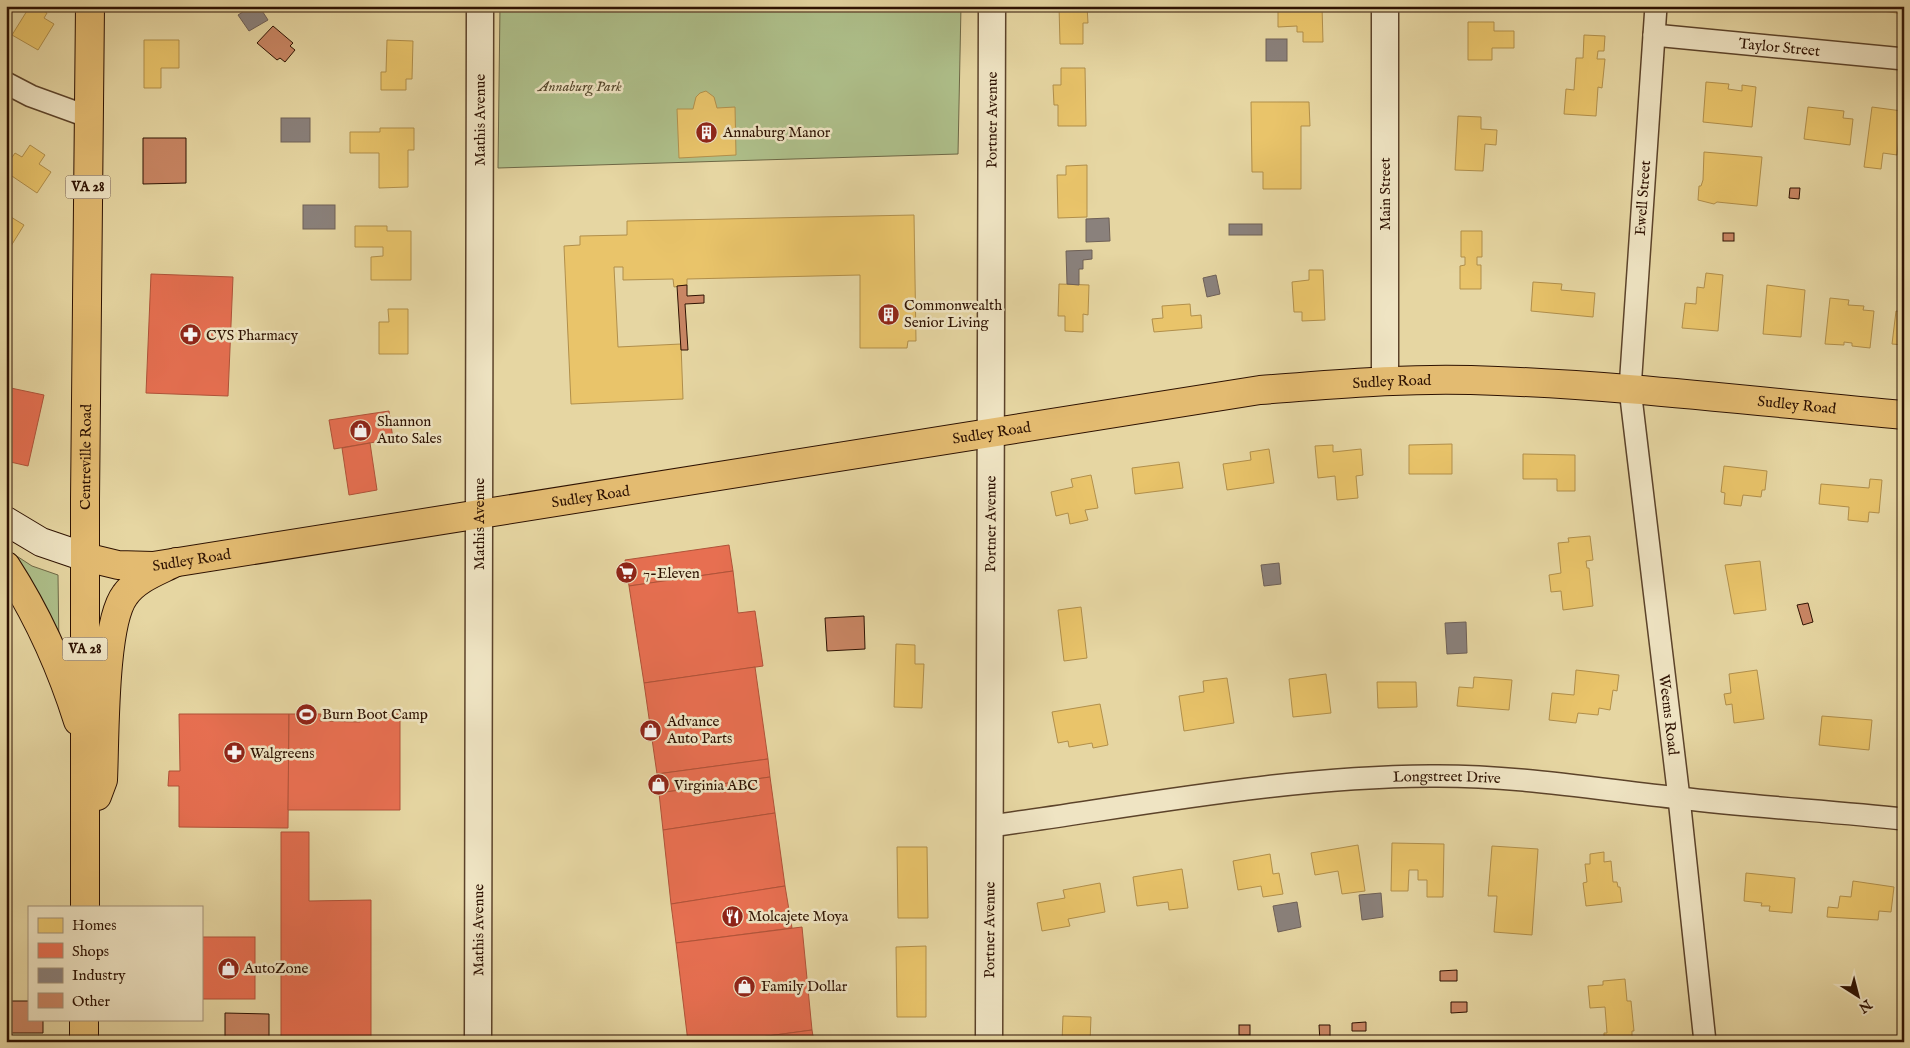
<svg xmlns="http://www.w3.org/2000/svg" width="1910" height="1048" viewBox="0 0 1910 1048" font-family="'IM FELL English',serif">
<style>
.green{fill:#aebf8a;stroke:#6e6846}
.homes{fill:#e9c46a;stroke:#b18f4b}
.shops{fill:#e76f51;stroke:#b05339}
.industry{fill:#8a817c;stroke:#6e6057}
.building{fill:#c98664;stroke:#2e1202}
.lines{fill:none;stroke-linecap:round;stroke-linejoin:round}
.minor-casing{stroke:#5c432a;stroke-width:24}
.tertiary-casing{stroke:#5c432a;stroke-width:29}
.secondary-casing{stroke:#2e1202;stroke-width:30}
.primary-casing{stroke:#2e1202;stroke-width:30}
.trunk-casing{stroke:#2e1202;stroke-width:30}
.minor{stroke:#efe4c3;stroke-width:21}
.tertiary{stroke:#efe4c3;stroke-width:26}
.secondary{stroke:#efe4c3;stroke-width:28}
.primary{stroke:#e3bb71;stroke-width:28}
.trunk{stroke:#e3bb71;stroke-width:28}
.labels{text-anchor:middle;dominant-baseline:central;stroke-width:5;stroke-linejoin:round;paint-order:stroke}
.shield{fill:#efe4c3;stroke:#68513c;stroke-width:1}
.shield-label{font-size:14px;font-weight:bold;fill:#2e1202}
.street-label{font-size:15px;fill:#2e1202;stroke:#efe4c3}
.park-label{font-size:15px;font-style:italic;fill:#54462b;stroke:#efe4c3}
.poi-label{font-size:15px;fill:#2e1202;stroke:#efe4c3;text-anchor:start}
</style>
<rect width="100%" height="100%" fill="#e6d6a2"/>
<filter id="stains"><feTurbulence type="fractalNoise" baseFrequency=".004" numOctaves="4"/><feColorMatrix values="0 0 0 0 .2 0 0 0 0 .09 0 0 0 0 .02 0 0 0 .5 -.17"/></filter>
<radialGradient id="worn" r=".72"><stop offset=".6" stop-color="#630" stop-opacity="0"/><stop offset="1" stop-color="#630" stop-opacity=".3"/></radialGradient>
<!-- green -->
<g class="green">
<polygon points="500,6 961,6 958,154 498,168"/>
<polygon points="12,553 32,566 58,575 59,650 10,559"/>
</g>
<!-- homes -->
<g class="homes">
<polygon points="6,6 12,6 6,16"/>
<polygon points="30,6 36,6 47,13 44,18 54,24 38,50 12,35"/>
<polygon points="1059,6 1087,6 1088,23 1083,23 1083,44 1060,44"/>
<polygon points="1297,6 1322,6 1323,42 1303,42 1303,32 1297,32 1297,26 1278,27 1278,7"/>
<polygon points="1831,6 1857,6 1857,9"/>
<polygon points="1876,6 1904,6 1904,14 1875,10"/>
<polygon points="1468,22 1494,22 1494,31 1514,31 1514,48 1492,48 1492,60 1468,60"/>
<polygon points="1584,35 1605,36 1604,51 1598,51 1597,59 1605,59 1602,88 1598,87 1596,116 1564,114 1566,89 1574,90 1576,58 1583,58"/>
<polygon points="144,40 179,40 179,68 161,68 161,88 144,88"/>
<polygon points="387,40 413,41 412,79 406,79 406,90 381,90 381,72 386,72"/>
<polygon points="1061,68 1085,68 1086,126 1058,126 1058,105 1054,105 1053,85 1061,85"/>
<polygon points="1706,82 1729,84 1728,89 1742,91 1742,85 1756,87 1752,127 1703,122"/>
<polygon points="706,91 714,97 717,108 735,107 736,155 679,158 677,109 693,109 696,97 700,93"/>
<polygon points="1251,102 1309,102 1310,126 1301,126 1301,189 1263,189 1263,172 1252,172"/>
<polygon points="1808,107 1844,111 1843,118 1853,119 1850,145 1804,139"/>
<polygon points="1872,107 1902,111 1897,155 1883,153 1881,169 1864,167"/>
<polygon points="1458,116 1481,117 1481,129 1497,130 1496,145 1485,144 1483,171 1455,170"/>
<polygon points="380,128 414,128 414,150 408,150 408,187 379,188 379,153 350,153 350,132 380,132"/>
<polygon points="30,145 45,155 39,164 51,172 37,193 6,172 6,166 15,153 22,157"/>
<polygon points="1704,152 1762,157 1757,206 1717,202 1714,204 1698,200 1699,186 1701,186 1703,180"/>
<polygon points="1087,165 1087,217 1058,218 1057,175 1066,175 1066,166"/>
<polygon points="6,214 24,225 6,254"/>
<polygon points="914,215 916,341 908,341 907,348 860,348 860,275 687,279 687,285 674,287 673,279 623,280 623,267 614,267 618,347 681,344 683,399 571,404 564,246 580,245 580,236 627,235 627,221"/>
<polygon points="355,226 387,226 387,231 411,231 411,280 371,280 371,257 383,256 383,247 355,247"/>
<polygon points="1461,231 1482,231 1482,257 1477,257 1477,265 1481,265 1481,289 1460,289 1460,266 1465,265 1465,257 1461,257"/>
<polygon points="1309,270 1323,270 1325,320 1302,321 1302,312 1294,312 1292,282 1309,280"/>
<polygon points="1706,273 1723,275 1718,331 1682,328 1685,303 1696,304 1697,287 1704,288"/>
<polygon points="1533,282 1562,284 1561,290 1595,293 1593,317 1531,311"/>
<polygon points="1059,284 1089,285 1088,315 1083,314 1083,332 1065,331 1065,316 1058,316"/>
<polygon points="1767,285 1805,290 1801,337 1763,334"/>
<polygon points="1830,298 1849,300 1848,305 1864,306 1863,310 1874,311 1870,348 1852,346 1852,343 1844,342 1844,345 1825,344"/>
<polygon points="1190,304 1191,316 1201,315 1202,328 1154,332 1152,319 1163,318 1162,306"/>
<polygon points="388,309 408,309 408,354 379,354 379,322 389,322"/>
<polygon points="1896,311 1904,312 1904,345 1892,344"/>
<polygon points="1452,444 1452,474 1409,474 1409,445"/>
<polygon points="1333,445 1333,452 1361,449 1363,475 1356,476 1358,498 1337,500 1335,476 1318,478 1315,446"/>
<polygon points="1269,449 1274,483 1227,490 1223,464 1251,460 1250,452"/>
<polygon points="1523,454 1575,455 1575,491 1557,491 1557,479 1523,479"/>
<polygon points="1179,462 1183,488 1135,494 1132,468"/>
<polygon points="1724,466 1767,471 1765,490 1762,490 1761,497 1743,495 1741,506 1724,504 1725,493 1721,492"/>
<polygon points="1091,475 1098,508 1085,510 1088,520 1070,524 1068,513 1056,516 1051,492 1073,487 1071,479"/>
<polygon points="1870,479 1882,480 1879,513 1869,512 1868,522 1848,520 1849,507 1819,504 1821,484 1869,488"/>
<polygon points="1590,536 1593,560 1586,561 1587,568 1589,568 1593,606 1563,610 1561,591 1551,592 1549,575 1561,573 1558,543 1569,542 1568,538"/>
<polygon points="1760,561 1766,610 1734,614 1725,565"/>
<polygon points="1081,607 1087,658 1064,661 1058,610"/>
<polygon points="896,644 915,645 915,664 924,664 922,708 894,707"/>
<polygon points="1576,670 1619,675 1617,691 1613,690 1610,710 1599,708 1598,715 1578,713 1576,723 1549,720 1552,693 1574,695"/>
<polygon points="1757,670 1764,719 1734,723 1732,704 1726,705 1724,694 1731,693 1729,674"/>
<polygon points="1326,674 1331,713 1293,717 1289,679"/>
<polygon points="1474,677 1512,680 1509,710 1457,706 1459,687 1473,688"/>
<polygon points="1227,678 1234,723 1184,731 1179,696 1204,692 1203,681"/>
<polygon points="1377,682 1416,682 1417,707 1378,708"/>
<polygon points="1100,704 1108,745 1093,748 1092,743 1069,747 1068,741 1058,743 1052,712"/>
<polygon points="1822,716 1872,720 1869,750 1819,745"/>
<polygon points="1392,843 1444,844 1443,897 1427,897 1427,880 1418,880 1418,870 1409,870 1408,891 1391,891"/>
<polygon points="1358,845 1365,891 1342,894 1338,871 1315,875 1311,853"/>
<polygon points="1492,846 1538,849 1532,935 1494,932 1497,896 1488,896"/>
<polygon points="897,847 927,847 928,918 898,918"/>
<polygon points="1604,852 1604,862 1611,861 1613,882 1617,882 1618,887 1620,887 1622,902 1586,906 1583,883 1587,882 1585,864 1590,864 1590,854"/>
<polygon points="1270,854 1273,874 1279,873 1283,894 1263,897 1261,886 1238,890 1233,861"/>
<polygon points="1182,869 1188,908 1169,910 1168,902 1137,906 1133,877"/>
<polygon points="1746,873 1795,878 1792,913 1769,911 1770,906 1761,906 1762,903 1744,901"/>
<polygon points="1853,881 1894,887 1891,912 1879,911 1878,920 1827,917 1828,907 1838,908 1840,896 1851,897"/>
<polygon points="1100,883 1105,912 1068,919 1070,926 1042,931 1037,903 1065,898 1063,890"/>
<polygon points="926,946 926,1017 897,1017 896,947"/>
<polygon points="1625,979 1627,1001 1631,1001 1634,1031 1632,1031 1632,1042 1604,1042 1604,1033 1607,1033 1605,1007 1590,1008 1588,986 1603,985 1603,981"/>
<polygon points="1063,1016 1091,1017 1090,1042 1062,1042"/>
</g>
<!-- shops -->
<g class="shops">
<polygon points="151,274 233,277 228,396 146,393"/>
<polygon points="6,387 44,395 28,466 6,461"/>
<polygon points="389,411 393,439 334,449 329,420"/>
<polygon points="370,443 377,490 349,495 342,448"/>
<polygon points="729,545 733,571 629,586 625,560"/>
<polygon points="733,571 738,613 755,611 763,666 644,683 629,586"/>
<polygon points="755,667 768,759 657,774 644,683"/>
<polygon points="179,714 289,714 288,828 179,827 179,786 168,786 169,771 180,771"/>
<polygon points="289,714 321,714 320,721 360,722 360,714 400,714 400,810 288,810"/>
<polygon points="768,759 770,777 659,793 657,774"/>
<polygon points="770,777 775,813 663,830 659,793"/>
<polygon points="775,813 785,886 671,904 663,830"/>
<polygon points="281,832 309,832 309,901 371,900 371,1042 281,1042"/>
<polygon points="785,886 792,928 676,943 671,904"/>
<polygon points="802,927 812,1030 723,1042 688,1042 676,943"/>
<rect x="201" y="937" width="54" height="62"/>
<polygon points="812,1030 814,1042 723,1042"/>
</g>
<!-- industry -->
<g class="industry">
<polygon points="252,6 259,6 268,20 249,31 238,15"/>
<rect x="1266" y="39" width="21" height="22"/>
<rect x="281" y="118" width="29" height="24"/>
<rect x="303" y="205" width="32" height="24"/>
<polygon points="1109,218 1110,241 1086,242 1086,219"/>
<rect x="1229" y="224" width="33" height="11"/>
<polygon points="1092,250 1092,259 1083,260 1083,269 1079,269 1079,285 1067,284 1066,251"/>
<polygon points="1216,275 1220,294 1207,297 1203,278"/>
<polygon points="1279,563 1281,584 1264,586 1261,565"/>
<polygon points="1466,622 1467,653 1447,654 1445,623"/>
<polygon points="1381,893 1383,917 1362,920 1359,895"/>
<polygon points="1297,902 1301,927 1278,932 1273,906"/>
</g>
<!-- building -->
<g class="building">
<polygon points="273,26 293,43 290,46 295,50 285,62 280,58 277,60 257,43"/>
<polygon points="143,138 186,138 186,183 143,184"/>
<polygon points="1790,188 1800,188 1799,199 1789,198"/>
<rect x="1723" y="233" width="11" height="8"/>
<polygon points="687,285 687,296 704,295 704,303 685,304 688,350 681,350 677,286"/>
<polygon points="1808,603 1813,622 1803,625 1797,605"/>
<polygon points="864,616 865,649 827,651 825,618"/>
<polygon points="1457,970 1457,981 1440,981 1440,971"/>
<polygon points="6,1001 29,1001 29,1019 43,1019 43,1033 6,1033"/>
<polygon points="1451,1002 1467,1002 1467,1012 1451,1013"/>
<polygon points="225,1013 269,1014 269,1042 225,1042"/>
<polygon points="1366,1022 1366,1031 1352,1031 1352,1023"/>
<rect x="1239" y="1025" width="11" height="10"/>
<polygon points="1319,1025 1330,1025 1330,1042 1320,1042"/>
</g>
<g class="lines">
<defs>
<g id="minor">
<path id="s1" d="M 1656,6 L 1630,389 L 1679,798 L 1705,1042"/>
<path id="s2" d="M 1654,35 L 1904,59"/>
<polyline points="6,83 31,96 89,117"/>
<path id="s3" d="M 991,826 C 1136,806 1283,777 1430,776 C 1514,775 1596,789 1679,798 C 1754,807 1829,811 1904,819"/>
</g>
<g id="tertiary">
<polyline points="1385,381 1385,6"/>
<path id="s4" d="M 478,1042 L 480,6"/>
<path id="s5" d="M 989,1042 L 992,6"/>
</g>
<polyline id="secondary" points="6,521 41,542 85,557"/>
<g id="primary">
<path id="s6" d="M 85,557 L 118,565 L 153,566 L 1260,390 C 1330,385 1400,378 1471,380 C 1616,384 1760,402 1904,415"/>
</g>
<g id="trunk">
<path d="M 6,566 C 37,614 61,667 78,721"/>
<path d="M 97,796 L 103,780 C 105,739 103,624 125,595 C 137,578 159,571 176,562"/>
<path id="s7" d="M 85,907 L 85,500 L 90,6"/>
<polyline points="84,1042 84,1019"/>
</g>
</defs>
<!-- minor casing -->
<use href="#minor" class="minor-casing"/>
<!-- tertiary casing -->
<use href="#tertiary" class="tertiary-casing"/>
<!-- secondary casing -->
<use href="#secondary" class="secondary-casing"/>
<!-- primary casing -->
<use href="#primary" class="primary-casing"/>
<!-- trunk casing -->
<use href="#trunk" class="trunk-casing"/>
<!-- minor -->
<use href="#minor" class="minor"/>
<!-- tertiary -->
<use href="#tertiary" class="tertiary"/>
<!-- secondary -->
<use href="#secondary" class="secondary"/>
<!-- primary -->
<use href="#primary" class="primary"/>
<!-- trunk -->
<use href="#trunk" class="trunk"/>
</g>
<!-- icons -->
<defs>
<symbol id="building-disc" viewBox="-11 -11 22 22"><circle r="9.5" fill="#8f2418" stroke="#efe4c3"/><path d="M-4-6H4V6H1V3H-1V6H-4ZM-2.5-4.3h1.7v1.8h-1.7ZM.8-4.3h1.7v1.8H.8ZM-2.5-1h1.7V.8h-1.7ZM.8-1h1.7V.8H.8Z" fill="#fff"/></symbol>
<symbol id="pharmacy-disc" viewBox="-11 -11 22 22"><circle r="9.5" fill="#8f2418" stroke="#efe4c3"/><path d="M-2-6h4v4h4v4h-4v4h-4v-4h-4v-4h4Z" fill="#fff"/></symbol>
<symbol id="shop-disc" viewBox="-11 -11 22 22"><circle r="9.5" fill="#8f2418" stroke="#efe4c3"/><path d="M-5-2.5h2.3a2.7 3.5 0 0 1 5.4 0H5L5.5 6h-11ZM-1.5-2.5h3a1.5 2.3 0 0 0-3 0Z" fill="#fff"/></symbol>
<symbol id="supermarket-disc" viewBox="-11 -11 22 22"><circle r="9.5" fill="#8f2418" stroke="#efe4c3"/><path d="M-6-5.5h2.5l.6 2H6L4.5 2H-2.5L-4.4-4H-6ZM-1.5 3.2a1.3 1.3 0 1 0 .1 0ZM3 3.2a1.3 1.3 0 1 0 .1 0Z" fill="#fff"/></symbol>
<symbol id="stadium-disc" viewBox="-11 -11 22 22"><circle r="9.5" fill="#8f2418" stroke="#efe4c3"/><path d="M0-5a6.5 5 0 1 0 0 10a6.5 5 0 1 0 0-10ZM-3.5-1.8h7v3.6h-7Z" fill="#fff"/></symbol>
<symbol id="restaurant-disc" viewBox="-11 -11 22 22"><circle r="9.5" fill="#8f2418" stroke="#efe4c3"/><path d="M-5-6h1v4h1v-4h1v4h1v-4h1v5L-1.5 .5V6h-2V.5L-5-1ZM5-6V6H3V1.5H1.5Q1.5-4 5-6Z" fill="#fff"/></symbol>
</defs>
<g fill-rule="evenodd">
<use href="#building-disc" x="694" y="120" width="25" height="25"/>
<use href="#building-disc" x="876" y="302" width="25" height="25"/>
<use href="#pharmacy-disc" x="178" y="322" width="25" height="25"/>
<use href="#shop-disc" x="348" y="418" width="25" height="25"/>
<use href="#supermarket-disc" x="614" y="560" width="25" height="25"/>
<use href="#stadium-disc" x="294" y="702" width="25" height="25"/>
<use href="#shop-disc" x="638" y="718" width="25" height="25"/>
<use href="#pharmacy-disc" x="222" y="740" width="25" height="25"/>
<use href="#shop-disc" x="646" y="772" width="25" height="25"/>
<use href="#restaurant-disc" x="720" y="904" width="25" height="25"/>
<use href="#shop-disc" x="216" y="956" width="25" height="25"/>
<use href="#shop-disc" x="732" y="974" width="25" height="25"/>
</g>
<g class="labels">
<!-- shield labels -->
<g class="shield">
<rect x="65.5" y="175.5" width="45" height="23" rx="4"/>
<rect x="62.5" y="637.5" width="45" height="23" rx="4"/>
</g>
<g class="shield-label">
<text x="88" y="187">VA 28</text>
<text x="85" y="649">VA 28</text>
</g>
<!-- street labels -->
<g class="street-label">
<text stroke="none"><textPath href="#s2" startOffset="126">Taylor Street</textPath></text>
<text stroke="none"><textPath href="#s4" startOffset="922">Mathis Avenue</textPath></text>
<text stroke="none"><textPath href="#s5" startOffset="922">Portner Avenue</textPath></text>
<text transform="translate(1385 194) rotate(-90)">Main Street</text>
<text transform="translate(1643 198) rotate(-86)">Ewell Street</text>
<text stroke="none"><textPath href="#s6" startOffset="1322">Sudley Road</textPath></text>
<text stroke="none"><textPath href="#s6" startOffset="1728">Sudley Road</textPath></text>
<text stroke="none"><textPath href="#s6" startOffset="918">Sudley Road</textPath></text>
<text stroke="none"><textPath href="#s7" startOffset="450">Centreville Road</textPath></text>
<text stroke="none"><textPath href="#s6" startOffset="512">Sudley Road</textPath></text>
<text stroke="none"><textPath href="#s4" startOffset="518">Mathis Avenue</textPath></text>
<text stroke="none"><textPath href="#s5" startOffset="518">Portner Avenue</textPath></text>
<text stroke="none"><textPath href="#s6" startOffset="108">Sudley Road</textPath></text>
<text stroke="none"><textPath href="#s1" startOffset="712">Weems Road</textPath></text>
<text stroke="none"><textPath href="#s3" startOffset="459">Longstreet Drive</textPath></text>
<text stroke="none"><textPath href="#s4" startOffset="112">Mathis Avenue</textPath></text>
<text stroke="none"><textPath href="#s5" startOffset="112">Portner Avenue</textPath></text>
</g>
<!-- park labels -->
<g class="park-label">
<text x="580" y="86">Annaburg Park</text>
</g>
<!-- poi labels -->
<g class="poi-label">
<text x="723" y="132">Annaburg Manor</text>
<text x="904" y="305">Commonwealth<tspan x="904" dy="17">Senior Living</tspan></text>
<text x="206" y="335">CVS Pharmacy</text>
<text x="377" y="421">Shannon<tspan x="377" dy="17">Auto Sales</tspan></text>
<text x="643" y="573">7-Eleven</text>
<text x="322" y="714">Burn Boot Camp</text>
<text x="667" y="721">Advance<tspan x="667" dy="17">Auto Parts</tspan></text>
<text x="250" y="753">Walgreens</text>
<text x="674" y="785">Virginia ABC</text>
<text x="748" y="916">Molcajete Moya</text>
<text x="244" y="968">AutoZone</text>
<text x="761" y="986">Family Dollar</text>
</g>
</g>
<!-- margin -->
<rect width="1910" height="1048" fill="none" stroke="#e6d6a2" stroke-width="25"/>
<rect x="8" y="8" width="1895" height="1033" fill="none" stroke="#2e1202" stroke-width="2.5"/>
<rect x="12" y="12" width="1885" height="1023" fill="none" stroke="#2e1202"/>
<!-- legend -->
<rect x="28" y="906" width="175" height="115" fill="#efe4c3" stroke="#a29076"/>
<rect x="38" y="918" width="25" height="15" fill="#e9c46a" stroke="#a29076"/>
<text x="72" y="930" font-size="15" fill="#2e1202">Homes</text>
<rect x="38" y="943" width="25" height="15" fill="#e76f51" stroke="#a29076"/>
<text x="72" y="956" font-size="15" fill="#2e1202">Shops</text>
<rect x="38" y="968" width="25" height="15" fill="#8a817c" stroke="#a29076"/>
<text x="72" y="980" font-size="15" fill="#2e1202">Industry</text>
<rect x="38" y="993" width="25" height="15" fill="#c98664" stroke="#a29076"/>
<text x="72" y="1006" font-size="15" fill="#2e1202">Other</text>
<!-- north arrow -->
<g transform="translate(1858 996) rotate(144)" stroke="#efe4c3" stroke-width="4" paint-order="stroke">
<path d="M0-4L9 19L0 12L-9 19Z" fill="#2e1202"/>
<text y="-8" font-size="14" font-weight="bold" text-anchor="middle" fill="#2e1202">N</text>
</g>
<rect width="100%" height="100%" filter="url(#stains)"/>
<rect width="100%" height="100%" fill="url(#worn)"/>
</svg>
